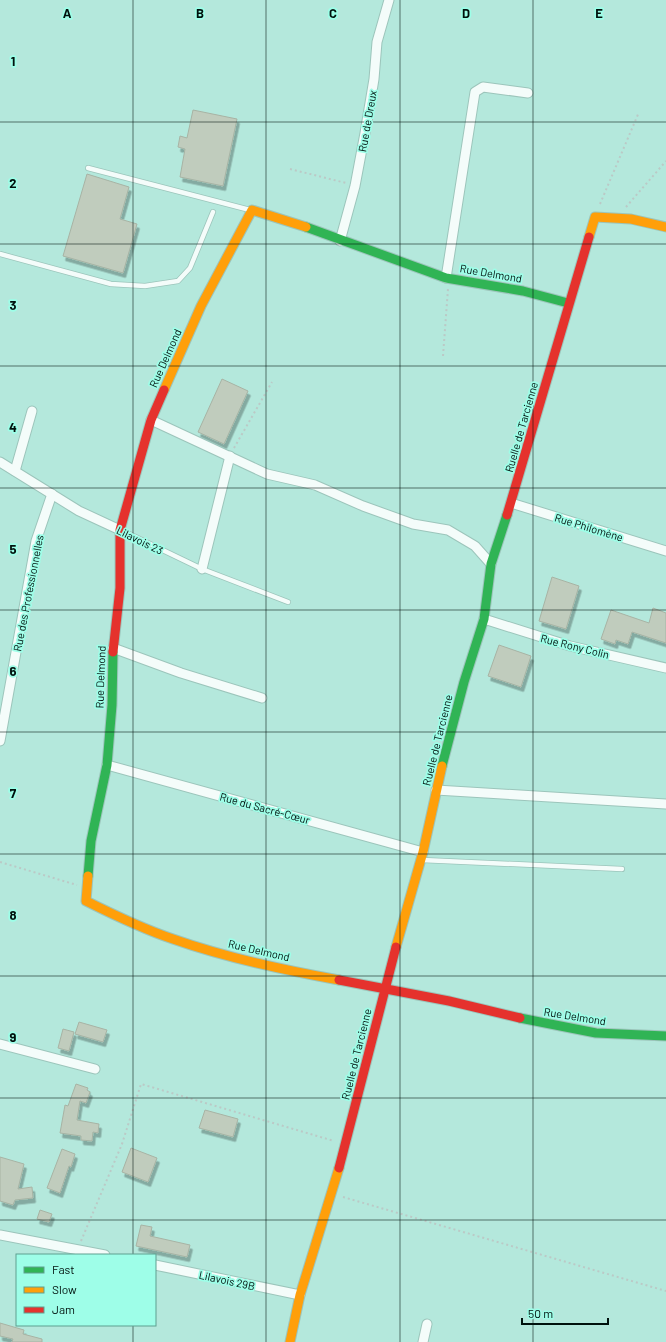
<svg xmlns="http://www.w3.org/2000/svg" width="666" height="1342" viewBox="0 0 666 1342" font-family="Barlow,sans-serif">
<style>
.building{fill:#c0ccbd;stroke:#a7b3a4;filter:url(#shadow)}
.lines{fill:none;stroke-linecap:round;stroke-linejoin:round}
.lane-casing{stroke:#9cc5bb;stroke-width:6}
.street-casing{stroke:#9cc5bb;stroke-width:11}
.fast-casing{stroke:#9cc5bb;stroke-width:11}
.slow-casing{stroke:#9cc5bb;stroke-width:11}
.jam-casing{stroke:#9cc5bb;stroke-width:11}
.path{stroke:#bbc9c6;stroke-width:2;stroke-dasharray:2 3;stroke-linecap:butt}
.lane{stroke:#f4fcfa;stroke-width:4.5}
.street{stroke:#f4fcfa;stroke-width:9}
.fast{stroke:#30b455;stroke-width:9}
.slow{stroke:#ff9f0a;stroke-width:9}
.jam{stroke:#e5322d;stroke-width:9}
.grid{fill:none;stroke:#00110d;stroke-width:1;stroke-opacity:0.55}
.labels{text-anchor:middle;dominant-baseline:central;stroke-width:3.5;stroke-linejoin:round;paint-order:stroke}
.street-label{font-size:11px;fill:#00110d;stroke:#9efee8}
.grid-label{font-size:13px;text-anchor:middle;font-weight:bold;fill:#00110d;stroke:#9efee8;stroke-width:3.5;stroke-linejoin:round;paint-order:stroke}
</style>
<defs>
<filter id="shadow"><feDropShadow dx="2.5" dy="4.5" stdDeviation="0" flood-color="#0004"/></filter>
</defs>
<rect width="100%" height="100%" fill="#b4e8dc"/>
<!-- building -->
<g class="building">
<polygon points="193,110 237,119 223,186 180,177 185,149 178,147 180,136 187,138"/>
<polygon points="87,174 129,187 120,219 137,224 123,273 63,256"/>
<polygon points="222,379 248,391 224,444 198,432"/>
<polygon points="552,577 579,586 566,629 539,621"/>
<polygon points="653,608 666,613 666,643 632,632 628,644 616,640 615,644 601,639 611,610 649,623"/>
<polygon points="499,645 531,656 521,687 488,676"/>
<polygon points="79,1022 107,1030 103,1042 75,1034"/>
<polygon points="63,1029 74,1032 69,1051 58,1048"/>
<polygon points="76,1084 88,1088 87,1090 90,1092 86,1103 80,1101 77,1120 99,1124 98,1133 93,1132 92,1141 81,1140 81,1136 60,1133 65,1105 68,1106"/>
<polygon points="205,1110 238,1119 233,1137 199,1128"/>
<polygon points="131,1148 157,1158 148,1182 122,1172"/>
<polygon points="62,1149 75,1154 71,1167 69,1166 60,1193 47,1188"/>
<polygon points="0,1157 24,1164 18,1189 32,1187 33,1198 15,1200 13,1205 0,1201"/>
<polygon points="40,1210 52,1214 49,1222 37,1219"/>
<polygon points="141,1225 152,1227 150,1236 190,1245 187,1257 136,1246"/>
<polygon points="0,1323 24,1330 23,1334 42,1339 42,1342 12,1342 13,1339 0,1336"/>
</g>
<g class="lines">
<defs>
<g id="lane">
<polyline points="88,168 250,210"/>
<polyline points="0,254 111,284 145,286 178,281 190,268 213,212"/>
<polyline points="121,530 202,569 288,602"/>
<polyline points="422,860 622,869"/>
</g>
<g id="street">
<polyline points="340,241 355,186 365,133 374,79 377,42 389,0"/>
<polyline points="446,278 475,92 483,87 528,93"/>
<polyline points="151,420 267,474 315,485 363,506 413,524 448,530 475,546 491,564"/>
<polyline points="0,462 79,511 120,530"/>
<polyline points="15,471 32,411"/>
<polyline points="511,503 666,551"/>
<polyline points="202,569 230,456"/>
<polyline points="484,619 570,646 666,668"/>
<polyline points="113,648 181,673 262,698"/>
<polyline points="0,741 36,541 52,494"/>
<polyline points="107,765 423,852"/>
<polyline points="436,790 666,804"/>
<polyline points="0,1044 95,1069"/>
<polyline points="0,1235 105,1255"/>
<polyline points="155,1265 300,1295"/>
<polyline points="423,1342 427,1324"/>
</g>
<g id="fast">
<polyline points="306,227 446,278 523,291 568,303"/>
<polyline points="442,766 464,682 484,619 491,564 507,515"/>
<polyline points="88,876 91,841 107,765 112,705 113,652"/>
<polyline points="520,1018 596,1033 666,1036"/>
</g>
<g id="slow">
<polyline points="589,237 595,217 631,219 666,227"/>
<polyline points="164,390 201,306 252,210 306,227"/>
<path d="M 88,876 L 86,901 C 114,915 143,929 173,939 C 227,958 283,970 339,980"/>
<polyline points="396,947 423,852 442,766"/>
<polyline points="290,1342 300,1295 339,1168"/>
</g>
<g id="jam">
<polyline points="507,515 589,237"/>
<polyline points="113,652 120,588 120,530 151,420 164,390"/>
<polyline points="339,980 449,1001 520,1018"/>
<polyline points="339,1168 396,947"/>
</g>
</defs>
<!-- lane casing -->
<use href="#lane" class="lane-casing"/>
<!-- street casing -->
<use href="#street" class="street-casing"/>
<!-- fast casing -->
<use href="#fast" class="fast-casing"/>
<!-- slow casing -->
<use href="#slow" class="slow-casing"/>
<!-- jam casing -->
<use href="#jam" class="jam-casing"/>
<!-- path -->
<g class="path">
<polyline points="290,169 346,183"/>
<polyline points="600,204 639,112"/>
<polyline points="626,207 666,161"/>
<polyline points="443,356 448,289"/>
<polyline points="234,448 272,382"/>
<polyline points="0,862 77,885"/>
<polyline points="343,1197 666,1291"/>
<polyline points="81,1241 122,1144 141,1084 334,1141"/>
</g>
<!-- lane -->
<use href="#lane" class="lane"/>
<!-- street -->
<use href="#street" class="street"/>
<!-- fast -->
<use href="#fast" class="fast"/>
<!-- slow -->
<use href="#slow" class="slow"/>
<!-- jam -->
<use href="#jam" class="jam"/>
</g>
<!-- grid -->
<path class="grid" d="M 133,0 L 133,1255M 266,0 L 266,1342M 400,0 L 400,1342M 533,0 L 533,1342M 0,122 L 666,122M 0,244 L 666,244M 0,366 L 666,366M 0,488 L 666,488M 0,610 L 666,610M 0,732 L 666,732M 0,854 L 666,854M 0,976 L 666,976M 0,1098 L 666,1098M 0,1220 L 666,1220M 133,1325 L 133,1342"/>
<g class="labels">
<!-- street labels -->
<g class="street-label">
<text transform="translate(367 121) rotate(-80)">Rue de Dreux</text>
<text transform="translate(491 273) rotate(10)">Rue Delmond</text>
<text transform="translate(165 358) rotate(-66)">Rue Delmond</text>
<text transform="translate(521 427) rotate(-74)">Ruelle de Tarcienne</text>
<text transform="translate(589 527) rotate(17)">Rue Philomène</text>
<text transform="translate(140 540) rotate(26)">Lilavois 23</text>
<text transform="translate(28 593) rotate(-79)">Rue des Professionnelles</text>
<text transform="translate(575 646) rotate(14)">Rue Rony Colin</text>
<text transform="translate(100 677) rotate(-88)">Rue Delmond</text>
<text transform="translate(437 740) rotate(-76)">Ruelle de Tarcienne</text>
<text transform="translate(265 808) rotate(15)">Rue du Sacré-Cœur</text>
<text transform="translate(259 950) rotate(13)">Rue Delmond</text>
<text transform="translate(575 1016) rotate(9)">Rue Delmond</text>
<text transform="translate(356 1054) rotate(-76)">Ruelle de Tarcienne</text>
<text transform="translate(227 1280) rotate(12)">Lilavois 29B</text>
</g>
</g>
<g class="grid-label">
<text x="67" y="18">A</text>
<text x="200" y="18">B</text>
<text x="333" y="18">C</text>
<text x="466" y="18">D</text>
<text x="599" y="18">E</text>
<text x="13" y="66">1</text>
<text x="13" y="188">2</text>
<text x="13" y="310">3</text>
<text x="13" y="432">4</text>
<text x="13" y="554">5</text>
<text x="13" y="676">6</text>
<text x="13" y="798">7</text>
<text x="13" y="920">8</text>
<text x="13" y="1042">9</text>
</g>
<!-- legend -->
<rect x="16" y="1254" width="140" height="72" fill="#9efee8" stroke="#5f9f90"/>
<rect x="24" y="1267" width="20" height="6" fill="#30b455" stroke="#5f9f90"/>
<text x="52" y="1274" font-size="12" fill="#00110d">Fast</text>
<rect x="24" y="1287" width="20" height="6" fill="#ff9f0a" stroke="#5f9f90"/>
<text x="52" y="1294" font-size="12" fill="#00110d">Slow</text>
<rect x="24" y="1307" width="20" height="6" fill="#e5322d" stroke="#5f9f90"/>
<text x="52" y="1314" font-size="12" fill="#00110d">Jam</text>
<!-- scale -->
<path d="M522 1318v6h86v-6" fill="none" stroke="#00110d" stroke-width="2"/>
<text x="528" y="1318" font-size="12" fill="#00110d" stroke="#9efee8" stroke-width="3" paint-order="stroke">50 m</text>
</svg>
